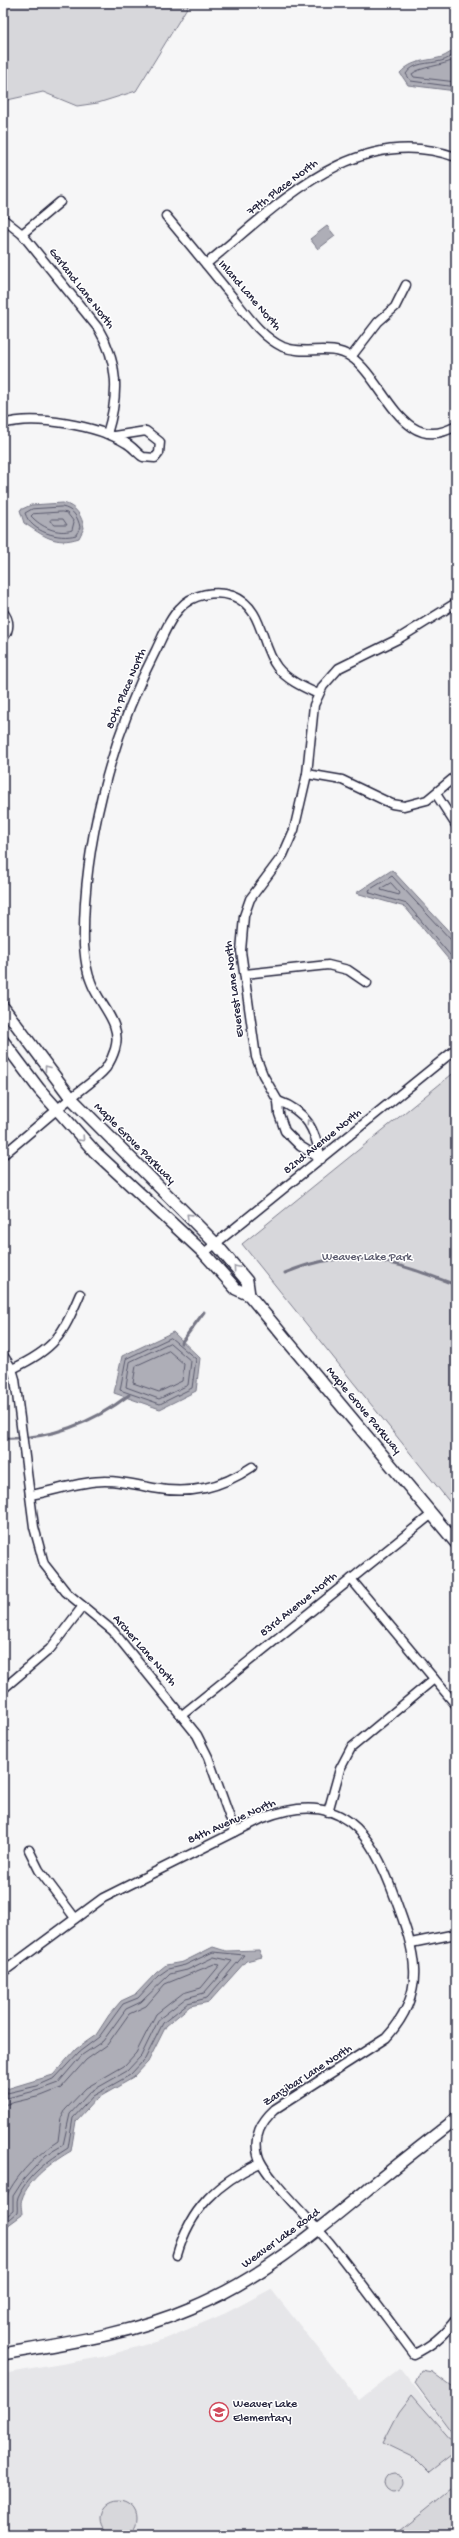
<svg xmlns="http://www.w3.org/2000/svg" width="459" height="2538" viewBox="0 0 459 2538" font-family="'Gochi Hand',sans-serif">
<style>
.built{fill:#e6e6e9}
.green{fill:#d7d7db;stroke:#7c7c8b}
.water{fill:#aeaeb7;stroke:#767685}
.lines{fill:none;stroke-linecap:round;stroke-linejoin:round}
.shore{stroke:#5a5a6d;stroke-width:1}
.stream{stroke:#767685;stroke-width:3}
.street-casing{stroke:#22223b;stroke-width:11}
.secondary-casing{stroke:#22223b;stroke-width:14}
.street{stroke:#fff;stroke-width:8}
.secondary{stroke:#fff;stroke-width:11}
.oneway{stroke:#9c9ca7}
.labels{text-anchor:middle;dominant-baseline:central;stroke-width:3;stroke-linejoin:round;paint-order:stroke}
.street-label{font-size:12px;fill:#22223b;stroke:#fff}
.park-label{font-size:12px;fill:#58586b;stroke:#fff}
.poi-label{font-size:12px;fill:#22223b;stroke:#fff;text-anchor:start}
</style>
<rect width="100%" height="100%" fill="#f6f6f7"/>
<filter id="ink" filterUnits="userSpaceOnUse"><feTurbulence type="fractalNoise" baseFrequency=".025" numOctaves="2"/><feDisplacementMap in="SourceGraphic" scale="8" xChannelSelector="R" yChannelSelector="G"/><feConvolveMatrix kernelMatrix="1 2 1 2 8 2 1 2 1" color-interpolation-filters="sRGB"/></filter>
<g filter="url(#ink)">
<!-- built -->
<polygon class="built" points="271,2289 359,2400 400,2368 456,2438 456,2535 3,2535 3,2374 102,2357 165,2339 226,2313"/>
<!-- green -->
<g class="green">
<polygon points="3,3 187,3 188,6 136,91 98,103 77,106 43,92 3,101"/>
<polygon points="456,1071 456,1510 242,1244"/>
<polygon points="421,2370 432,2372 456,2390 456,2438 415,2383"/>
<polygon points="412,2395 452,2441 456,2452 429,2473 414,2458 383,2443 399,2412"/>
<circle cx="394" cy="2483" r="10"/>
<polygon points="456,2485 456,2535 393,2535 400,2530"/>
<circle cx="119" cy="2519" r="18"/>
</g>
<!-- water -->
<g class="water">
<path d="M 456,49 L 456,91 L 408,85 L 400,73 C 413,59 425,62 442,57 C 447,55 452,51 456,49 Z"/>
<polygon points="327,226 335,236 318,249 310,239"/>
<path d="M 63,503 C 76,506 82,516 84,528 L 79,538 C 55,546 44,536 24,523 L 20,510 L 31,505 Z"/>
<polygon points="392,870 456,939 454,966 405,907 356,893"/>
<polygon points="173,1332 200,1358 196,1391 160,1409 114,1393 122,1356"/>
<path d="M 213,1947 L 226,1951 L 259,1950 L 262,1957 L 246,1961 L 209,2002 L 190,2006 L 166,2026 L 148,2062 L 133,2078 L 96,2099 L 76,2121 L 71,2151 C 55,2160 28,2179 22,2199 C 20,2203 22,2210 22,2215 L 3,2229 L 3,2090 L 53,2075 L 76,2049 L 96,2035 L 109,2015 L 121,2001 L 136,1994 L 156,1973 L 166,1965 L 183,1962 Z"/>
</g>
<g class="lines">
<!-- shore -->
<g class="shore">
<path d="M 456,53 C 451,56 447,60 441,61 C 429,64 413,62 406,74 L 411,81 L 456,87"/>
<path d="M 456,59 C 443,66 419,67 412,74 L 414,77 L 456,82"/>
<path d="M 62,507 C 73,509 78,517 80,527 L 76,535 C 59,540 31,532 25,513 L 32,509 Z"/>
<path d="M 62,512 L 67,513 L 74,522 L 72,530 C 58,535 41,527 31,516 L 33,514 Z"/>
<polygon points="52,519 63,519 67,525 55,525 50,521"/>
<polygon points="391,883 400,893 399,895 381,890 382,888"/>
<polyline points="456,941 451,940 392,876 369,890 370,893 407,904 456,962"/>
<polygon points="171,1338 196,1359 192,1388 160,1404 120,1390 126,1359"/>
<polygon points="170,1343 191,1361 188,1385 159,1399 126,1387 130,1362"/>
<polygon points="169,1351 184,1364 182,1381 159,1392 133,1383 136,1366"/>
<path d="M 3,2094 L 37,2086 L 55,2078 L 79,2052 L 99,2037 L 123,2004 L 138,1998 L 158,1976 L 168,1969 L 185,1965 L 213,1952 L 244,1955 L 207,1998 L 188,2003 L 163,2023 L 145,2059 L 130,2075 L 93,2096 L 73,2118 L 68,2148 C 49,2160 27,2175 18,2197 C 16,2202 18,2208 17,2213 L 3,2225"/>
<polyline points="3,2099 39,2090 58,2083 82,2055 103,2041 126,2009 141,2002 170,1974 187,1970 214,1957 232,1961 204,1993 186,1998 159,2019 141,2056 127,2071 90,2092 70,2114 63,2145 46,2155 24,2179 13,2196 13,2211 3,2219"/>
<path d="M 3,2105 L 41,2096 L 61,2088 L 86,2060 L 107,2045 L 129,2014 L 146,2006 L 165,1984 L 214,1964 L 220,1965 L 201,1988 L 183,1993 L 156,2014 L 136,2053 L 124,2066 L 86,2088 L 65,2110 L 61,2118 L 58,2141 C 38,2154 21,2170 9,2191 C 5,2198 9,2206 3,2211"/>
</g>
<!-- stream -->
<g class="stream">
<path d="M 285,1273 C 351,1245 392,1261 456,1285"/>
<polyline points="181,1343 204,1312"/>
<path d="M 3,1438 C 49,1440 93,1423 129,1395"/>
</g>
<defs>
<g id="street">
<path d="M 166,216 C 186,240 206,264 226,289 C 243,309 259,336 283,347 C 305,356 330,343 351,357 C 385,380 402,457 456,426"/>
<path d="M 3,219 L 22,234 L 98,328 C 119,363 119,395 107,434"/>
<polyline points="22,234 60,202"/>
<path d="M 206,264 C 278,206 354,121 456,157"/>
<polyline points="351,357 378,322 395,307 406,285"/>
<path d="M 3,424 C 35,414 98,426 126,443 C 132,446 137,453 143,457 L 155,458 L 159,453 L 160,442 L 146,431 L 114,436"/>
<path d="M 3,612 C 10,620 10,630 3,638"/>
<polyline points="307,774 342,780 392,804 404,806 427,800 456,776"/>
<polyline points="436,794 456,825"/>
<polyline points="245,974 328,965 348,970 367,983"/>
<path d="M 278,1101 C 307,1111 315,1130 321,1159"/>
<path d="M 3,1155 C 26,1136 49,1116 72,1097 C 83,1088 97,1079 106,1068 C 110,1062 113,1056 115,1049 C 123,1023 99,1005 91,982 C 86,971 85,958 84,946 C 82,849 111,736 156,650 C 163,636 169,619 180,608 C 192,594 216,590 233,596 C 264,608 260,645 277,667 C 287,680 303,687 318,694"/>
<polyline points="321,1159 300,1146 285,1131 279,1114 278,1101 263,1075 256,1057 241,951 244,916 250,899 283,855 294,830 307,774 314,705 323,686 339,668 398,639 456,603"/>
<polyline points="204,1253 456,1049"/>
<polyline points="3,1355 12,1369 15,1379 34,1527 44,1564 66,1592 113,1631 197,1735 208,1757 235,1832"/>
<path d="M 12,1369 C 55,1349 62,1336 80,1294"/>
<path d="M 30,1495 C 55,1491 80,1481 105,1481 C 121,1481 138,1485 153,1488 C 190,1495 221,1488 252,1467"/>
<polyline points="351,1579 456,1705"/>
<polyline points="3,1689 50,1649 83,1606"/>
<polyline points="182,1715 432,1514"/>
<polyline points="328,1812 340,1769 351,1748 434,1679"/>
<polyline points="29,1850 39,1870 75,1918"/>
<polyline points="411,1943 456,1934"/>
<path d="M 3,1972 L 103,1898 L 263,1818 C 341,1788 371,1831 395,1898 C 415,1952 429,1991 386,2038 L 275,2109 C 261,2122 253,2136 258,2155 C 262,2174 314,2224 329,2242 C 358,2278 386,2317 414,2354 C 432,2346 445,2334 456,2319"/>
<path d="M 177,2255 C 190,2209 218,2182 260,2163"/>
</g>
<g id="secondary">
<polyline points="3,1007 71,1098 216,1244 247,1281 249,1295"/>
<polyline points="3,1041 39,1089 95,1152 204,1253 236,1289 249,1295 456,1543"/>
<path d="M 3,2354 C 67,2343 131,2334 191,2308 C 261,2279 317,2231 375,2183 C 402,2161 429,2140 456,2119"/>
</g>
</defs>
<!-- street casing -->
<use href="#street" class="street-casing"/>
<!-- secondary casing -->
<use href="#secondary" class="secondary-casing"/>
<!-- street -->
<use href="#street" class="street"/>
<!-- secondary -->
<use href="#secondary" class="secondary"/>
</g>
<!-- one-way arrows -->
<defs><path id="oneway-chevron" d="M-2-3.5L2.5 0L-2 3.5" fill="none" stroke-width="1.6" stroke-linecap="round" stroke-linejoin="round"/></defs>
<g class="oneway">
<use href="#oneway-chevron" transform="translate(47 1068) rotate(-127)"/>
<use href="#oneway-chevron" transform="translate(309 1122) rotate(-125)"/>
<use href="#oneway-chevron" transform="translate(82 1139) rotate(47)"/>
<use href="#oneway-chevron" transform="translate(189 1216) rotate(-136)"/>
<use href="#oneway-chevron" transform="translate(236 1268) rotate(-130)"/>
</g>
</g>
<!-- icons -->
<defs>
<symbol id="school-ring" viewBox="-11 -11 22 22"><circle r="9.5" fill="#fff" stroke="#d1495b" stroke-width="1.5"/><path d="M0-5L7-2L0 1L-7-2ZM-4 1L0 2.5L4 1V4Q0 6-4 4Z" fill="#d1495b"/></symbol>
</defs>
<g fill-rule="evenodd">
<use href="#school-ring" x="208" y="2401" width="22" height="22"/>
</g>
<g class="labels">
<!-- street labels -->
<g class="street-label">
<text transform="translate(283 188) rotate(-37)">79th Place North</text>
<text transform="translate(81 289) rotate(52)">Garland Lane North</text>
<text transform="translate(249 296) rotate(49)">Inland Lane North</text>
<text transform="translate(127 689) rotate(-67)">80th Place North</text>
<text transform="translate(235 989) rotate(-97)">Everest Lane North</text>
<text transform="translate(323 1142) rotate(-39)">82nd Avenue North</text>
<text transform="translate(134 1144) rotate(45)">Maple Grove Parkway</text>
<text transform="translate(363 1411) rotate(50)">Maple Grove Parkway</text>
<text transform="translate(299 1605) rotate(-39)">83rd Avenue North</text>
<text transform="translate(144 1651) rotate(49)">Archer Lane North</text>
<text transform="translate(232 1822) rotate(-24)">84th Avenue North</text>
<text transform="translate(308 2076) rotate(-33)">Zanzibar Lane North</text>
<text transform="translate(281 2239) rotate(-36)">Weaver Lake Road</text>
</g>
<!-- park labels -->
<g class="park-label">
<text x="367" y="1258">Weaver Lake Park</text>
</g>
<!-- poi labels -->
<g class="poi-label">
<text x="233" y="2405">Weaver Lake<tspan x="233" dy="14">Elementary</tspan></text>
</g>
</g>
<!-- margin -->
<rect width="459" height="2538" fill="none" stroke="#fff" stroke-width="16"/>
<rect x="8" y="8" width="443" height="2522" fill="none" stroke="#22223b" stroke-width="1.5" filter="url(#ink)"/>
</svg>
